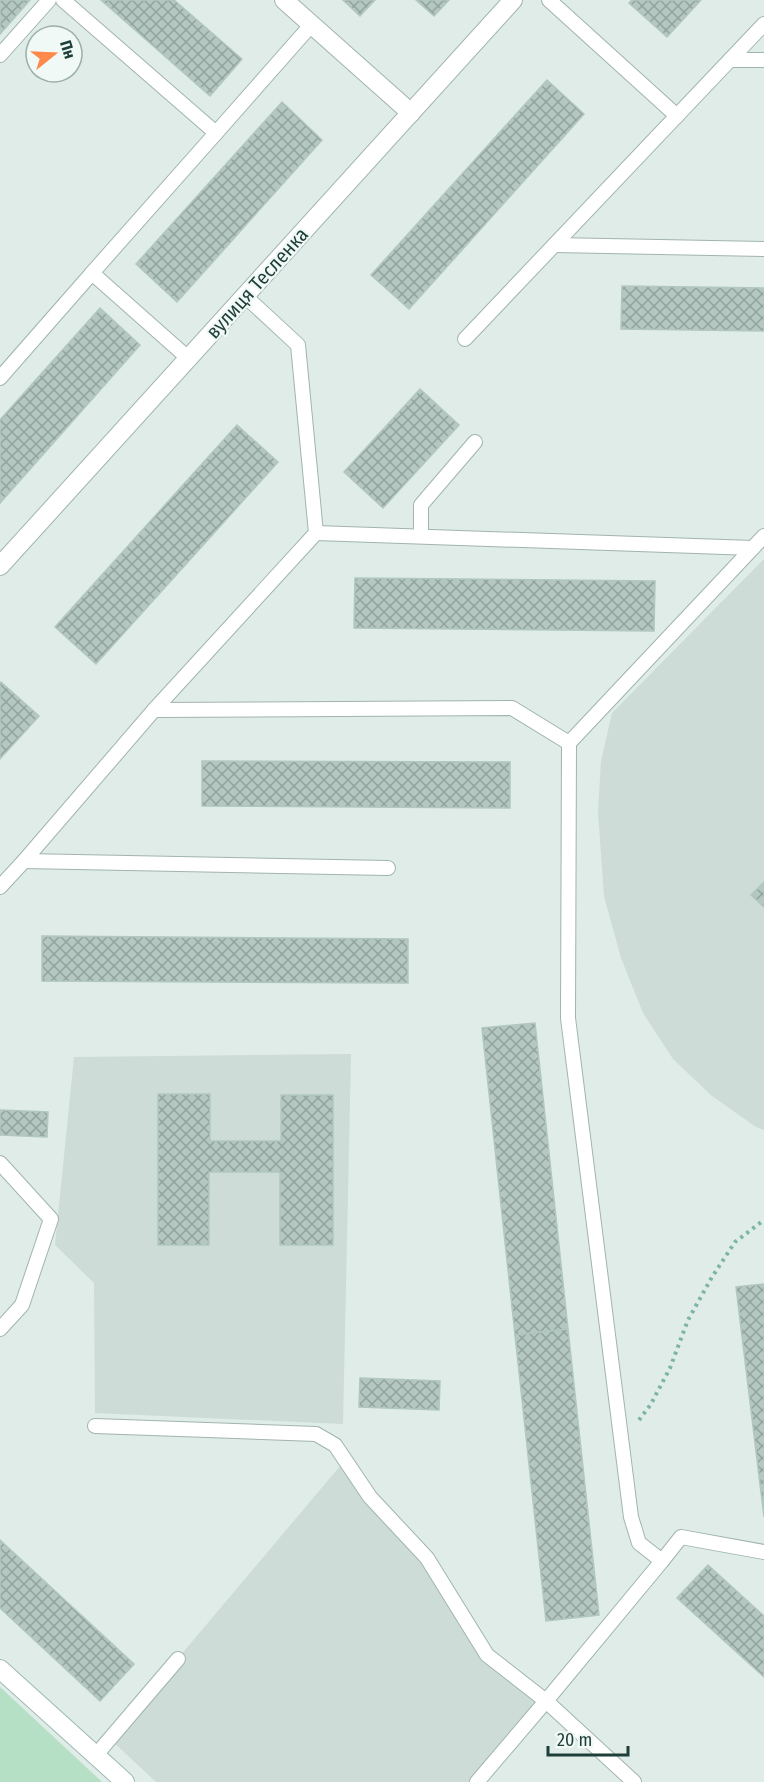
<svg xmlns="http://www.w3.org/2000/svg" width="764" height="1782" viewBox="0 0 764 1782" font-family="'Fira Sans Condensed',sans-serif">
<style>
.built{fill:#cddcd7}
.grass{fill:#b5e0c5}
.building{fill:url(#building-cross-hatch);stroke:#b1c7c0;stroke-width:1.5}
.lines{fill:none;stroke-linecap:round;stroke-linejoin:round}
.lane-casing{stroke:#a1b4b0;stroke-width:16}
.street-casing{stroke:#a1b4b0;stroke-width:20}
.secondary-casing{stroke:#9cb9b2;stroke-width:20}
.path{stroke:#7cb4a7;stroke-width:4;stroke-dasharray:3 4.5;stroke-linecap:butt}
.lane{stroke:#fff;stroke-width:14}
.street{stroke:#fff;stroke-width:18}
.secondary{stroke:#fff;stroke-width:18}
.labels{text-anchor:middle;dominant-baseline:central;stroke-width:4.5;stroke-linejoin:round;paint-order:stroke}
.street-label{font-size:20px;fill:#1e3e39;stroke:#f0f9f5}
</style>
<defs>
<pattern id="building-cross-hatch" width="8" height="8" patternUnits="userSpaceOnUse" patternTransform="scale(1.5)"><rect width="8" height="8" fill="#b4c7c1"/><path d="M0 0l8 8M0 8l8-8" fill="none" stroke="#92a39e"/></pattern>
</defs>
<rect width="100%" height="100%" fill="#dfece8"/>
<!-- built -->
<g class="built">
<polygon points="764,559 764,1130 756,1127 712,1096 673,1059 643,1013 621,958 604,896 598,812 601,761 612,713"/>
<polygon points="351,1054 343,1424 95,1413 94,1283 55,1245 74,1057"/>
<polygon points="346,1459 407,1535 487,1655 546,1701 477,1782 156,1782 110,1739"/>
</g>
<!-- grass -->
<polygon class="grass" points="0,1687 102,1782 0,1782"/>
<!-- building -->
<g class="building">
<polygon points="0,0 30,0 0,34"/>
<polygon points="101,0 174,0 242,59 210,96"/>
<polygon points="343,0 375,0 360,16"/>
<polygon points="416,0 449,0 434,16"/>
<polygon points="632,0 701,0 667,37 629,3"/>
<polygon points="547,80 584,114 409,309 371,275"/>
<polygon points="282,102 322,140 177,302 136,264"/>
<polygon points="622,286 764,288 764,331 621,329"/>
<polygon points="100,308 140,345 0,503 0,420"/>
<polygon points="420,389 459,425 383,508 344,472"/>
<polygon points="237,425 278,462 96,664 55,627"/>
<polygon points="355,578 655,581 654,631 354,628"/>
<polygon points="1,682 39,716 0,759 0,683"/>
<polygon points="202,761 510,762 510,808 202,806"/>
<polygon points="764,882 764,907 751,895"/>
<polygon points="42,936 408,939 408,983 42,981"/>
<polygon points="535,1023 568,1329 515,1335 482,1028"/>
<polygon points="158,1094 210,1094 210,1141 281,1141 281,1095 333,1095 333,1245 280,1245 280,1172 209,1172 209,1245 158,1245"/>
<polygon points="0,1110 48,1112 47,1137 0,1135"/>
<polygon points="764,1284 764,1517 736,1287"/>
<polygon points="568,1329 599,1615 546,1621 515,1335"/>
<polygon points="360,1378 440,1381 439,1410 359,1407"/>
<polygon points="0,1540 134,1664 100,1701 0,1608"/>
<polygon points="708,1565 764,1616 764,1677 677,1598"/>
</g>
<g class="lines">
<defs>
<g id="lane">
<polyline points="63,0 216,133 92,273"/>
<polyline points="549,0 677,116"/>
<polyline points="0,55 49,0"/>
<polyline points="730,60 764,60"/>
<polyline points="216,133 312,24"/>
<polyline points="554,245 764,249"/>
<polyline points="465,339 764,24"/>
<polyline points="0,378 92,273 188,358"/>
<polyline points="316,533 753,548"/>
<polyline points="421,536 421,505 475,442"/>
<polyline points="764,536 569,743 568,1018 631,1517 639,1543 662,1561 681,1537 764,1552"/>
<polyline points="154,710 512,708 569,743"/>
<polyline points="24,861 388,868"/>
<polyline points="0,887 24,861 154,710 316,533 298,345 245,296"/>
<polyline points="0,1163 51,1219 22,1305 0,1329"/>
<polyline points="95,1426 316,1434 335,1445 370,1497 427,1558 487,1655 546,1701 634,1782"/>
<polyline points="96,1755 178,1659"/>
<polyline points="477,1782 546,1701 662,1561"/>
</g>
<g id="street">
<polyline points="284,0 411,113"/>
<polyline points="0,566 513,0"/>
</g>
<polyline id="secondary" points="0,1669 125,1782"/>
</defs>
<!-- lane casing -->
<use href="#lane" class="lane-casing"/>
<!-- street casing -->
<use href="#street" class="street-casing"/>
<!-- secondary casing -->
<use href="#secondary" class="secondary-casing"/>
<!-- path -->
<polyline class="path" points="639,1420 651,1404 670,1368 688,1320 712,1277 735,1242 764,1220"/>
<!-- lane -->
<use href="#lane" class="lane"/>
<!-- street -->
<use href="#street" class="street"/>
<!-- secondary -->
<use href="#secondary" class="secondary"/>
</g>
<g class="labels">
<!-- street labels -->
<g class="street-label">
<text transform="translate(257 283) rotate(-48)">вулиця Тесленка</text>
</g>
</g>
<!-- north arrow -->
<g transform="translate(54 54) rotate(72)"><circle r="28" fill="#f0f9f5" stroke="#9caeaa" stroke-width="1.5"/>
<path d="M0-4.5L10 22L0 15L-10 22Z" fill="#ff884b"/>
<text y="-9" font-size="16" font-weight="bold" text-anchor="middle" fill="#1e3e39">Пн</text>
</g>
<!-- scale -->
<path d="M548 1746v9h80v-9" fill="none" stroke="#1e3e39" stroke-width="3"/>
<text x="557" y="1746" font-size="18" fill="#1e3e39" stroke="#f0f9f5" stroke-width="4.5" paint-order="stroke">20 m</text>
</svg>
